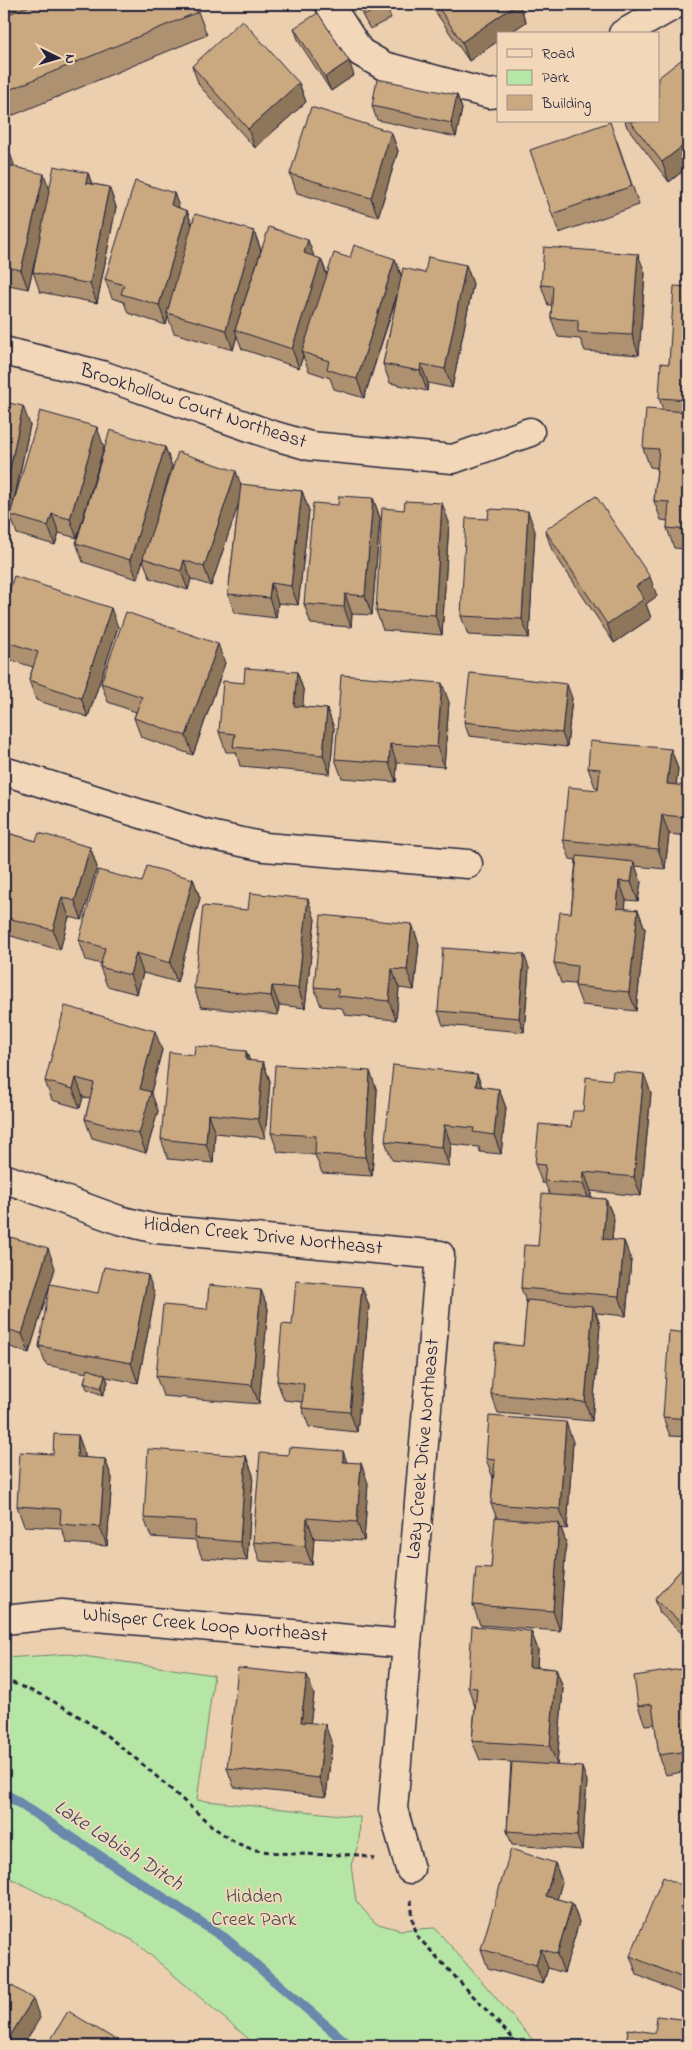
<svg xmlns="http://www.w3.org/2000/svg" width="692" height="2050" viewBox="0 0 692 2050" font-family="'Indie Flower',sans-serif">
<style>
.green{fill:#b6e6a5;stroke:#6c8470}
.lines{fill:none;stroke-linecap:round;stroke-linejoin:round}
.stream{stroke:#6a88ac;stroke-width:10}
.minor-casing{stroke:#22223b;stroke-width:31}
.path{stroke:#22223b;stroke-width:3;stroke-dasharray:5 4;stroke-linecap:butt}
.minor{stroke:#f2d7b9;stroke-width:28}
.wall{fill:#ae916f;stroke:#22223b}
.shaded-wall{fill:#8d765a;stroke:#22223b}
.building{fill:#caa981;stroke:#22223b}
.labels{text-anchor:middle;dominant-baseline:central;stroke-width:4;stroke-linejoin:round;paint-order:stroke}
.street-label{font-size:20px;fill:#22223b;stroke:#f2d7b9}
.park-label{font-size:20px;fill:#404950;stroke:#f2d7b9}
.water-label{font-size:21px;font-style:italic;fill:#3a4461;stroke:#f2d7b9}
</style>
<rect width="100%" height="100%" fill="#ebcfae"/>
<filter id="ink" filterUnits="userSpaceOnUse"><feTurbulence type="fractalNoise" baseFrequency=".02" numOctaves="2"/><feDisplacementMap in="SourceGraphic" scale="10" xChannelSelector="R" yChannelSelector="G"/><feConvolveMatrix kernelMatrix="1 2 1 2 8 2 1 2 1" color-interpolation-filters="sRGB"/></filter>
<g filter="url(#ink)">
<!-- green -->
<polygon class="green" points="69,1654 214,1675 197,1800 360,1817 359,1842 351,1865 356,1901 375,1923 400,1930 435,1928 538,2046 257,2046 134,1941 4,1875 4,1658"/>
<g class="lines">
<!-- stream -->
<polyline class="stream" points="4,1793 226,1939 350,2046"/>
<defs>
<g id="minor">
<polyline points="329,4 360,52 384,66 489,94 498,93"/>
<polyline points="623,34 676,4"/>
<polyline points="4,351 102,375 272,435 310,446 453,459 530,432"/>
<polyline points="4,771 205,834 265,847 468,864"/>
<polyline points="4,1178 119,1220 156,1229 440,1255 393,1809 410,1869"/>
<polyline points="4,1620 62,1614 407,1644"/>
</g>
</defs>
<!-- minor casing -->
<use href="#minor" class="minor-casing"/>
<!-- path -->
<g class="path">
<path d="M 4,1679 C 21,1687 40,1693 56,1703 C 115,1735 162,1782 212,1826 C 224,1835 237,1845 252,1849 C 281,1856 328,1854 359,1855 L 374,1859"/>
<polyline points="411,1900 413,1921 417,1936 520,2046"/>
</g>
<!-- minor -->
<use href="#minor" class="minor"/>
</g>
<!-- wall -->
<g class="wall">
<polygon points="4,4 195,4 207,35 4,119"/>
<polygon points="356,4 386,4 391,18 370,29"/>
<polygon points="430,4 519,4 526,22 508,34 498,34 498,41 469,61"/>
<polygon points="294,28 354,75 331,91 299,42"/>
<polygon points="688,59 688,167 669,182 627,127 625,121 658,121"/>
<polygon points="192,66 299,83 306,102 255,148 199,85"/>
<polygon points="457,95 462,109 456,137 377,120 372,106"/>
<polygon points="391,132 398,151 378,217 297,193 290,174"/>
<polygon points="617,141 639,205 559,233 552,214"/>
<polygon points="4,152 15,167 49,189 88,173 92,184 109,187 116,207 97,303 40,292 33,272 35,261 28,289 4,284"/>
<polygon points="174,193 179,208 187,211 192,224 254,231 261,250 314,257 321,259 327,274 350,258 395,259 401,275 425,273 466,265 473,284 452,388 428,383 427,391 390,383 383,364 398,293 364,398 334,389 330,378 309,371 303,356 299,368 242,349 237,336 233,350 174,333 168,317 166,325 128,313 124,302 112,298 105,279"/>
<polygon points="645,273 639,355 585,351 580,339 558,337 551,318 552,305 548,305 541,285"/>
<polygon points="688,287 688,549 674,548 667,528 668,521 661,520 654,501 657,468 650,467 643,448 663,410 659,398 669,364"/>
<polygon points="4,402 30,425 14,502 104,447 77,538 59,533 55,545 17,534 11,517 4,516"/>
<polygon points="165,447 172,466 157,515 241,485 302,491 309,511 298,605 278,603 276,618 235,613 228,594 239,502 211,586 191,579 188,590 150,578 143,560 137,579 83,562 76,543"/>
<polygon points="373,498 380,518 372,615 352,614 351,627 311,624 304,604 338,505"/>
<polygon points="449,522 442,635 383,630 376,611"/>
<polygon points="545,530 657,596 646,604 651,618 614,643 552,550"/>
<polygon points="535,531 529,638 468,635 461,616"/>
<polygon points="4,607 118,627 88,717 36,700 29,680 33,667 4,658"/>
<polygon points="225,663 193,755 141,737 134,718 136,712 108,702 101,683"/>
<polygon points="297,672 304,692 302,707 327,709 334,728 330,774 240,766 236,752 226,752 219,732 244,683"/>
<polygon points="572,698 567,747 469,736 464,722"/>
<polygon points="449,702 444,767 397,763 396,782 342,778 335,759"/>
<polygon points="671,749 678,769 676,785 688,789 688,836 669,834 665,869 635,866 641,882 638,901 626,900 625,909 638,910 645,929 636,1011 582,1005 575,986 575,984 561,983 554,963 571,913 576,860 570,859 563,840 598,790 598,787 595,787 588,768"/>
<polygon points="4,832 36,841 90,847 97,867 82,920 69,917 60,950 4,934"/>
<polygon points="193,879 200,898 177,982 143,973 137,994 107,986 100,967 101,964 86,960 79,940 142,882"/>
<polygon points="315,919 305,1008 279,1005 278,1015 201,1007 194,988"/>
<polygon points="412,924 419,944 414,990 399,988 396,1020 345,1015 342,1008 321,1006 314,987"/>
<polygon points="529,968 524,1032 443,1025 438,1011"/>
<polygon points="162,1050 151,1092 158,1111 146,1153 92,1138 85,1119 90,1099 83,1097 80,1108 52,1100 45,1081"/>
<polygon points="246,1051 250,1061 263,1062 270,1081 265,1138 215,1133 213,1163 168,1159 161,1139 194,1055"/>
<polygon points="477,1074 482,1087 499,1089 506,1108 501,1154 480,1152 479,1147 451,1144 449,1166 392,1160 385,1141"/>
<polygon points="377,1091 372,1176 322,1173 315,1155 278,1152 271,1133"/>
<polygon points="651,1093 641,1196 591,1191 591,1198 606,1199 614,1219 612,1240 624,1241 631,1260 626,1316 596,1313 600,1325 592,1421 498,1413 491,1394 523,1346 527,1304 521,1288 538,1246 550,1195 545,1183 542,1183 535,1164 571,1127 583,1111"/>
<polygon points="4,1246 55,1268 29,1353 4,1345"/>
<polygon points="362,1287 369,1306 357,1432 309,1427 302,1408 303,1402 284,1400 277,1381 292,1325"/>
<polygon points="261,1290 268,1309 259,1404 163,1396 156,1376"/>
<polygon points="98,1293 155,1295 138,1383 106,1377 108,1382 103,1395 87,1389 84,1382 87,1373 46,1365 39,1346"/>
<polygon points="688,1333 688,1437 670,1436 663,1417"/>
<polygon points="78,1435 85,1455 85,1458 105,1459 112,1478 107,1546 67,1543 61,1528 24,1526 17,1506 53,1454"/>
<polygon points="573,1442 567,1529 561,1528 566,1542 560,1631 480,1625 473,1605 491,1568 497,1518 491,1504 493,1478 486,1459"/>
<polygon points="246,1456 253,1475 247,1561 202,1558 195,1540 151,1537 144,1518"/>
<polygon points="347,1462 368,1483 364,1541 314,1538 312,1565 260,1561 253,1542"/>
<polygon points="688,1562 688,1639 660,1613 655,1599"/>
<polygon points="531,1631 538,1650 537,1667 556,1669 563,1688 557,1765 587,1781 582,1850 512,1845 507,1831 511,1762 480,1760 472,1741 475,1707 468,1687"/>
<polygon points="688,1668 688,1771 666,1775 659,1755 655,1724 645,1725 638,1706"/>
<polygon points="314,1694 310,1723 332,1744 326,1797 234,1787 227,1768"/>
<polygon points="555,1863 562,1882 557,1899 572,1903 579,1922 564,1973 548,1968 543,1984 488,1968 481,1949"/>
<polygon points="688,1888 688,1996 637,1975 630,1956"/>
</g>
<!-- shaded-wall -->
<g class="shaded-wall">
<polygon points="517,4 519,4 526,22 508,34 498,34 498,41 469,61 462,42"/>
<polygon points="349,61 354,75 331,91 325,77"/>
<polygon points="299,83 306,102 255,148 248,129"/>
<polygon points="457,95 462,109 456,137 451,123"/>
<polygon points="391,132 398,151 378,217 371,198"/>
<polygon points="688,142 688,167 669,182 662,162"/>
<polygon points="10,153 17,173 7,165"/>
<polygon points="88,173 95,193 86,183"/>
<polygon points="44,174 51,193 28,289 21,270"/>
<polygon points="109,187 116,207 97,303 90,284"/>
<polygon points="174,193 181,212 171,205"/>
<polygon points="187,211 194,230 167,313 168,317 166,325 159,305"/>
<polygon points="254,231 261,251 235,330 237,336 233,350 226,330"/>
<polygon points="308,240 315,259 304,253"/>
<polygon points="638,254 645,273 639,355 632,335"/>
<polygon points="321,259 328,279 302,352 303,356 299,368 292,349"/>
<polygon points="395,259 402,278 364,398 357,379"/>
<polygon points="466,265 473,284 452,388 445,369"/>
<polygon points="421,364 428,383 427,391 420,371"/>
<polygon points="23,406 30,425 11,515 10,515 11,517 4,498"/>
<polygon points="97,427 104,447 77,538 70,519"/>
<polygon points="165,447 172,466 144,559 143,558 143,560 137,579 130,560"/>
<polygon points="236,471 243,491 211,586 204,567"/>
<polygon points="302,491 309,511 298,605 291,586"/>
<polygon points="373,498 380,518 372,615 365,596"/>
<polygon points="442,503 449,522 442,635 435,615"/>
<polygon points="528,511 535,531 529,638 522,619"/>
<polygon points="52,514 59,533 55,545 48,526"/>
<polygon points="184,560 191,579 188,590 181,571"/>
<polygon points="650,577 657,596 646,604 651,618 614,643 607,624 636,586"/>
<polygon points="271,583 278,603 276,618 269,598"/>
<polygon points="345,594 352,614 351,627 344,607"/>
<polygon points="111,608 118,627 88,717 81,698"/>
<polygon points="218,644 225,663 193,755 186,736"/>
<polygon points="297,672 304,692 301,725 294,706"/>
<polygon points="442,683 449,702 444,767 437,747"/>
<polygon points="567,684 572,698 567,747 562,733"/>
<polygon points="327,709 334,728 330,774 323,755"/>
<polygon points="390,744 397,763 396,782 389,763"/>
<polygon points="671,749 678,769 674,803 667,784"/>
<polygon points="687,786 688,789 688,830 684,817"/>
<polygon points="662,815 669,834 665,869 658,849"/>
<polygon points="90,847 97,867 82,920 75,901"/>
<polygon points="634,862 641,882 638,901 631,882"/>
<polygon points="193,879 200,898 177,982 170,963"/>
<polygon points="619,881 626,900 624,927 617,908"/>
<polygon points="62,897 69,917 60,950 53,930"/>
<polygon points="308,899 315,919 305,1008 298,988"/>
<polygon points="638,910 645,929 636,1011 629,992"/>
<polygon points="412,924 419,944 414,990 407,970"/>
<polygon points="136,953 143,973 137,994 130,975"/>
<polygon points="524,954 529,968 524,1032 519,1018"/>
<polygon points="392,969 399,988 396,1020 389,1001"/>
<polygon points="272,986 279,1005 278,1015 271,996"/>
<polygon points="4,998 7,1008 4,1022"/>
<polygon points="155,1031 162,1050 151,1092 158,1111 146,1153 139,1134 140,1089"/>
<polygon points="246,1051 253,1070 246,1060"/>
<polygon points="263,1062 270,1081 265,1138 258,1119"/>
<polygon points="370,1071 377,1091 372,1176 365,1157"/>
<polygon points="477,1074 484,1093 476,1086"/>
<polygon points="644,1074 651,1093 641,1196 634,1177"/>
<polygon points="76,1078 83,1097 80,1108 73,1089"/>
<polygon points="499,1089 506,1108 501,1154 494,1135"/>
<polygon points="208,1114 215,1133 213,1163 206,1144"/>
<polygon points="444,1125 451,1144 449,1166 442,1147"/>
<polygon points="584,1172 591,1191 590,1203 583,1184"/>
<polygon points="606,1199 614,1219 610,1259 603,1239"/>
<polygon points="624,1241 631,1260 626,1316 619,1296"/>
<polygon points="48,1248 55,1268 29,1353 22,1334"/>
<polygon points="148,1275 155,1295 138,1383 131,1363"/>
<polygon points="362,1287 369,1306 357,1432 350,1412"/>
<polygon points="261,1290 268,1309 259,1404 252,1385"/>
<polygon points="593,1306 600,1325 592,1421 585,1402"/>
<polygon points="105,1375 108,1382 103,1395 101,1388"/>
<polygon points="566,1422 573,1442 567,1529 560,1509"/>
<polygon points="78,1435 85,1455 84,1477 77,1457"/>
<polygon points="343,1451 350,1471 343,1462"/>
<polygon points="246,1456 253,1475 247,1561 240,1542"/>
<polygon points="105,1459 112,1478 107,1546 100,1527"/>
<polygon points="361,1463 368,1483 364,1541 357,1522"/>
<polygon points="307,1518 314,1538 312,1565 305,1546"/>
<polygon points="559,1523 566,1542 560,1631 553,1611"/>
<polygon points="531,1631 538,1650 536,1686 529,1667"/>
<polygon points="556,1669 563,1688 557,1765 550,1746"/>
<polygon points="307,1675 314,1694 308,1741 301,1722"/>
<polygon points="325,1724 332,1744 326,1797 319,1778"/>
<polygon points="582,1767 587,1781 582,1850 577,1836"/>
<polygon points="555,1863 562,1882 553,1915 546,1896"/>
<polygon points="572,1903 579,1922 564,1973 557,1954"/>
<polygon points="541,1949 548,1968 543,1984 536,1965"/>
<polygon points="33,1999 40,2018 23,2046 4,2046"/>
</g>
<!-- building -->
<g class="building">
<polygon points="34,4 195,4 198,12 4,92 4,16"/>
<polygon points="359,4 386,4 365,15"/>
<polygon points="436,4 517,4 462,42"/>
<polygon points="318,13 349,61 325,77 294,28"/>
<polygon points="242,20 299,83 248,129 192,66"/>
<polygon points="686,56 688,59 688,142 662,162 630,121 658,121 658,78"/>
<polygon points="377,79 457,95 451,123 372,106"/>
<polygon points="311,107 391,132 371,198 290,174"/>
<polygon points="610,122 632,186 552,214 530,150"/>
<polygon points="4,152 10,153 7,165 44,174 21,270 4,266"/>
<polygon points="54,166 88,173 86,183 109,187 90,284 33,272"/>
<polygon points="135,181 174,193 171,205 187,211 159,305 121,294 124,285 105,279"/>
<polygon points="195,214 254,231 226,330 167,313"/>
<polygon points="269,227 308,240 304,253 321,259 292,349 235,330"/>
<polygon points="354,245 395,259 357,379 327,369 329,361 302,352 334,253 350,258"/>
<polygon points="544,247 638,254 632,335 578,332 578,320 551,318 553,286 541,285"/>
<polygon points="428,257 466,265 445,369 421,364 420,371 383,364 403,268 425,273"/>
<polygon points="674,286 688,287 688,400 659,398 661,363 669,364"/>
<polygon points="4,402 23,406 4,498"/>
<polygon points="646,409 688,412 688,530 667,528 669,502 654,501 659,449 643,448"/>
<polygon points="40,411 97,427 70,519 52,514 48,526 10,515"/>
<polygon points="110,430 165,447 130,560 76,543"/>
<polygon points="178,452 236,471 204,567 184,560 181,571 143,558"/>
<polygon points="241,484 302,491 291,586 271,583 269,598 228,594"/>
<polygon points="339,496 373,498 365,596 345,594 344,607 304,604 313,503 338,505"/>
<polygon points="596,496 650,577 636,586 644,599 607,624 545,530"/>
<polygon points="405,501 442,503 435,615 376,611 382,508 404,510"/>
<polygon points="489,509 528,511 522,619 461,616 466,518 488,519"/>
<polygon points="14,576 111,608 81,698 29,680 38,652 4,641 4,607"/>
<polygon points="126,612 218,644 186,736 134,718 142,697 101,683"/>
<polygon points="245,668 297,672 294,706 327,709 323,755 233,747 235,734 219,732 223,681 244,683"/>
<polygon points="470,673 567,684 562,733 464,722"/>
<polygon points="341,675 442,683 437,747 390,744 389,763 335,759"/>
<polygon points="590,741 671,749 667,784 687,786 684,817 662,815 658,849 563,840 568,787 598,790 600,769 588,768"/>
<polygon points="4,832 36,841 39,833 90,847 75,901 62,897 53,930 4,917"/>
<polygon points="577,856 634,862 631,882 619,881 617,908 638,910 629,992 575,986 577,966 554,963 560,912 571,913"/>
<polygon points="147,866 193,879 170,963 136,953 130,975 100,967 105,948 79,940 98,870 142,882"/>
<polygon points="250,893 308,899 298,988 272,986 271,996 194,988 203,906 248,910"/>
<polygon points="321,915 412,924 407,970 392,969 389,1001 338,996 338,989 314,987"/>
<polygon points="443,948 524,954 519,1018 438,1011"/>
<polygon points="65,1006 155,1031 140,1089 151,1092 139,1134 85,1119 94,1083 76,1078 73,1089 45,1081"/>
<polygon points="195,1046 246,1051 246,1060 263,1062 258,1119 208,1114 206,1144 161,1139 169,1052 194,1055"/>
<polygon points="275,1065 370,1071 365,1157 315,1154 316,1136 271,1133"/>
<polygon points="393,1065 477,1074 476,1086 499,1089 494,1135 473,1132 474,1128 444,1125 442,1147 385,1141"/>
<polygon points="613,1071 644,1074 634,1177 584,1172 583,1184 544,1181 546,1165 535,1164 539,1124 571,1127 573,1111 583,1111 586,1077 612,1080"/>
<polygon points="542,1194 606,1199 603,1239 624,1241 619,1296 521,1288 524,1245 538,1246"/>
<polygon points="7,1236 48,1248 22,1334 4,1328 4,1246"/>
<polygon points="104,1267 148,1275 131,1363 39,1346 50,1284 98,1293"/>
<polygon points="296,1281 362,1287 350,1412 302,1408 304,1384 277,1381 282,1324 292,1325"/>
<polygon points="209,1285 261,1290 252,1385 156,1376 163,1305 207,1309"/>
<polygon points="527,1300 593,1306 585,1402 491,1394 495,1343 523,1346"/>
<polygon points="669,1331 688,1333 688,1419 663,1417"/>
<polygon points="88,1369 105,1375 101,1388 84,1382"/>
<polygon points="489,1416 566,1422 560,1509 491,1504 495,1460 486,1459"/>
<polygon points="54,1434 78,1435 77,1457 105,1459 100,1527 60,1524 61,1509 17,1506 20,1452 53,1454"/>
<polygon points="289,1447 343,1451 343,1462 361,1463 357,1522 307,1518 305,1546 253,1542 260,1453 288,1455"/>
<polygon points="148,1449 246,1456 240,1542 195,1538 196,1521 144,1518"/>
<polygon points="495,1518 559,1523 553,1611 473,1605 476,1567 491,1568"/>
<polygon points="688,1562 688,1629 655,1599"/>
<polygon points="472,1626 531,1631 529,1667 556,1669 550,1746 472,1741 477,1688 468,1687"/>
<polygon points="238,1668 307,1675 301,1722 325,1724 319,1778 227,1768"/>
<polygon points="688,1668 688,1751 659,1755 652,1704 638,1706 634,1676"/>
<polygon points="512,1762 582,1767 577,1836 507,1831"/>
<polygon points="511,1849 555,1863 546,1896 572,1903 557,1954 541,1949 536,1965 481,1949"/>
<polygon points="663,1877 688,1888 688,1980 630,1956"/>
<polygon points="4,1981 33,1999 4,2046"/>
<polygon points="68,2011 126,2046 47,2046"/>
<polygon points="657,2016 688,2020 688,2046 626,2046 628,2029 655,2033"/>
</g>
</g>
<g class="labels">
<!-- street labels -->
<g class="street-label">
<text transform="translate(193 407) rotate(18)">Brookhollow Court Northeast</text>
<text transform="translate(263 1237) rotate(6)">Hidden Creek Drive Northeast</text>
<text transform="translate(424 1449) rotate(-85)">Lazy Creek Drive Northeast</text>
<text transform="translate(205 1626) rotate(5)">Whisper Creek Loop Northeast</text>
</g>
<!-- park labels -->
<g class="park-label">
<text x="254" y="1897">Hidden<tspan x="254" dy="23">Creek Park</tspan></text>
</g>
<!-- water labels -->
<g class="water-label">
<text transform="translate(118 1846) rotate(33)">Lake Labish Ditch</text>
</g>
</g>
<!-- margin -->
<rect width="692" height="2050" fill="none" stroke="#f2d7b9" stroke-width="20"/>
<rect x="10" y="10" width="672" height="2030" fill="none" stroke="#22223b" stroke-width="2" filter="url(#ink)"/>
<!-- legend -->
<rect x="497" y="32" width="162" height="90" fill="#f2d7b9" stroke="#9f8f87"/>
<rect x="507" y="49" width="25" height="8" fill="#f2d7b9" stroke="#9f8f87"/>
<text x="542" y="58" font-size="15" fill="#22223b">Road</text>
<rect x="507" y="70" width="25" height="15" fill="#b6e6a5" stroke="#9f8f87"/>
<text x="542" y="82" font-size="15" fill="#22223b">Park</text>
<rect x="507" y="95" width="25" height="15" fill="#caa981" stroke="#9f8f87"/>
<text x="542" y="108" font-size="15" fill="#22223b">Building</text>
<!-- north arrow -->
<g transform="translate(58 58) rotate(95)" stroke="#f2d7b9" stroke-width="4" paint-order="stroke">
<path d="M0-4L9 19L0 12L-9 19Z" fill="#22223b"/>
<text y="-8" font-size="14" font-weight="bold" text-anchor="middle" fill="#22223b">N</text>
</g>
</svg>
